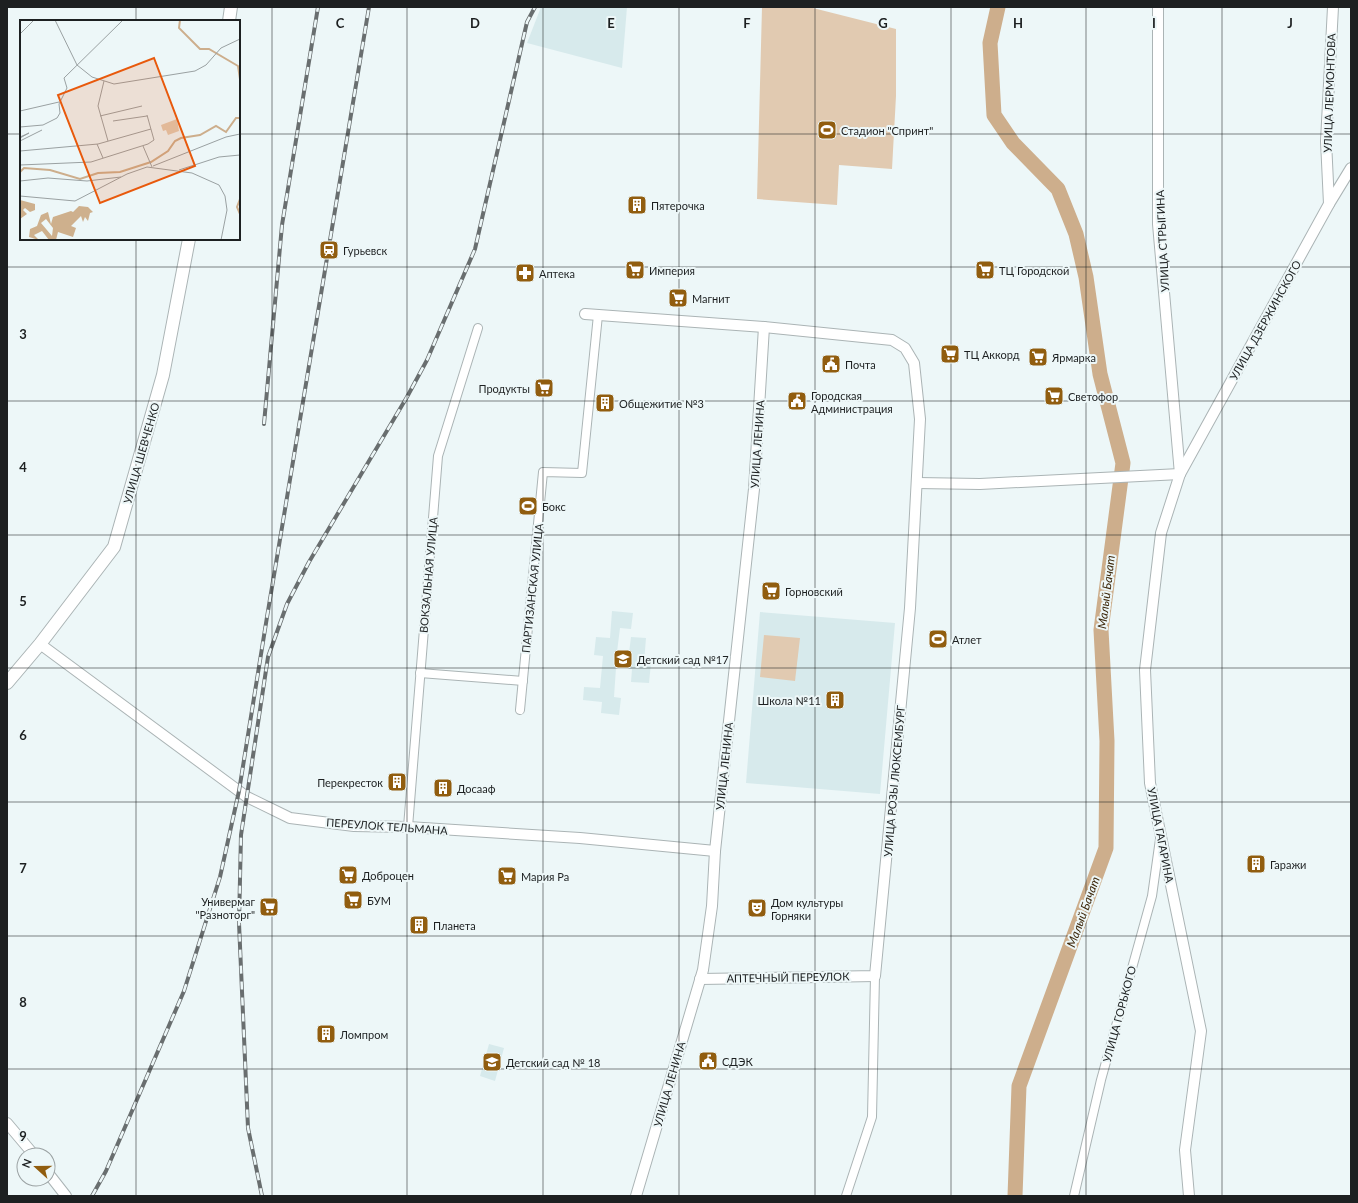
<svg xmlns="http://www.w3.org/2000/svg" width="1358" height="1203" viewBox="0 0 1358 1203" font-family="Lato,sans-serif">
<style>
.built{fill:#d7eaec}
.green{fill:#e1cab1}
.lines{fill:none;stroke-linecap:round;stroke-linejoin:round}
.river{stroke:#cdae8c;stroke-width:15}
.minor-casing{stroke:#abb4b5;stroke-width:10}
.tertiary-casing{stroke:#abb4b5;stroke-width:12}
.secondary-casing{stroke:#abb4b5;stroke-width:14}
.minor{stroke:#fff;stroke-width:8}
.tertiary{stroke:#fff;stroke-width:10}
.secondary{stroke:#fff;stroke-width:12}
.rail-casing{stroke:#696e6f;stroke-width:4}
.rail{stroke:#edf7f8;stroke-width:2.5;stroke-dasharray:8;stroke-linecap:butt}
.grid{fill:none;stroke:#1d2021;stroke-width:1;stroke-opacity:0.55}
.labels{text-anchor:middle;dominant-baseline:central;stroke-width:4;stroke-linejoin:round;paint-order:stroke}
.street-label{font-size:11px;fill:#1d2021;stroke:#edf7f8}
.poi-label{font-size:11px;fill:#1d2021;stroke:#edf7f8;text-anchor:start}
.water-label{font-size:12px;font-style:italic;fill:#3d270a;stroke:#edf7f8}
.inset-river{fill:none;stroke:#cdae8c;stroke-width:2}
.inset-road{fill:none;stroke:#9aa1a2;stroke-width:1}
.view{fill:#e8590c;fill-opacity:0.15;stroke:#e8590c;stroke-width:2}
.inset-edge{fill:none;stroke:#1d2021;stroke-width:2}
.grid-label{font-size:13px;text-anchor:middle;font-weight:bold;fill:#1d2021;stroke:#edf7f8;stroke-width:4;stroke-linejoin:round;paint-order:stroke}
</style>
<rect width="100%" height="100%" fill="#edf7f8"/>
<!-- built -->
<g class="built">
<polygon points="541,7 627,7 622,68 527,43"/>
<polygon points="612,611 633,613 631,629 620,628 617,652 629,653 631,637 646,638 644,663 651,663 649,683 631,682 632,669 616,668 614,697 621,698 619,715 601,713 602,702 583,700 584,687 600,688 603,656 594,655 596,637 610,638"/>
<polygon points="760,612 895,623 880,794 746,783"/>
<polygon points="489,1044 504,1048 495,1081 480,1076"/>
</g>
<!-- green -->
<g class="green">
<polygon points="762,7 809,7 896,29 896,96 892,169 839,165 837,205 757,199"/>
<polygon points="764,635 800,638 795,681 760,677"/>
</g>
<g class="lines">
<!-- river -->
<polyline class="river" points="998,7 990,43 994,115 1013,143 1058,189 1076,234 1086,277 1100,374 1123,463 1101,630 1107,741 1106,848 1019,1086 1015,1196"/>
<defs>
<g id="minor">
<polyline points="420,673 523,681"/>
<polyline points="520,710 543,472 582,473 598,315"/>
<polyline points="408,827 438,456 478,328"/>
<polyline points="846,1196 872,1117 875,976"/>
<polyline points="1074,1196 1101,1080 1152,896 1160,839"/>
</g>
<g id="tertiary">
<polyline points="1158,7 1158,224 1180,474"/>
<polyline points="1329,204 1326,141 1333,7"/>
<polyline points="585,314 764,327 892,340 905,348 914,363 920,419 910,608 875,976 700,979"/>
<polyline points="917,483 980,484 1180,474"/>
<polyline points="40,644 247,797 290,818 354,826 408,827 580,838 715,851"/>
<polyline points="7,1123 34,1155"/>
<polyline points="48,1173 66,1196"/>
<polyline points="636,1196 703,970 712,906 715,851 754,489 764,327"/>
<polyline points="1189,1196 1185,1150 1201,1031 1150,783 1145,670 1161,533 1180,474 1329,204 1351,168"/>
</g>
<g id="secondary">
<polyline points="229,21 231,7"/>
<polyline points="7,683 40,644 114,547 163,375 189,239"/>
</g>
</defs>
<!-- minor casing -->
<use href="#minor" class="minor-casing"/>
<!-- tertiary casing -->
<use href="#tertiary" class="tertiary-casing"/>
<!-- secondary casing -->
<use href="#secondary" class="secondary-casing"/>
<!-- minor -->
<use href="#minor" class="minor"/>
<!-- tertiary -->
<use href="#tertiary" class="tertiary"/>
<!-- secondary -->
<use href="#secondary" class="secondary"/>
<defs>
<g id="rail">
<polyline points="264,424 282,225 318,7"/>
<polyline points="92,1196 106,1171 184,991 220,877 239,791 267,617 369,7"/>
<polyline points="262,1196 248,1128 239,923 241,835 268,657 287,604 309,562 407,397 427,360 475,249 527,22 535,7"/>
</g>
</defs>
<!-- rail casing -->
<use href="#rail" class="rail-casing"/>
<!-- rail -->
<use href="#rail" class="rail"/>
</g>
<!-- grid -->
<path class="grid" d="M 136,7 L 136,21M 272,7 L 272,1196M 407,7 L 407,1196M 543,7 L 543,1196M 679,7 L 679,1196M 815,7 L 815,1196M 951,7 L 951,1196M 1086,7 L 1086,1196M 1222,7 L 1222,1196M 7,134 L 21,134M 239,134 L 1351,134M 136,239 L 136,1196M 7,267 L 1351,267M 7,401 L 1351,401M 7,535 L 1351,535M 7,668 L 1351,668M 7,802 L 1351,802M 7,936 L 1351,936M 7,1069 L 1351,1069"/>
<!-- icons -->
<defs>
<symbol id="stadium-square" viewBox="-11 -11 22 22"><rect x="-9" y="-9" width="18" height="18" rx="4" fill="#915d0f" stroke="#edf7f8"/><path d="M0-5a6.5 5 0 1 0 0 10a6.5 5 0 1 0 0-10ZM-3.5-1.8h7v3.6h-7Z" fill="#fff"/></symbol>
<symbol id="building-square" viewBox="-11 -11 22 22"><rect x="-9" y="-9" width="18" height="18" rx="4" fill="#915d0f" stroke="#edf7f8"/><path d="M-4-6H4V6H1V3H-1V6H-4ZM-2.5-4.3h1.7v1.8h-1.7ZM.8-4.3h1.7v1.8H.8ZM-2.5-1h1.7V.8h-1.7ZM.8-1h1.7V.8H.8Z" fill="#fff"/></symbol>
<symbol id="station-square" viewBox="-11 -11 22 22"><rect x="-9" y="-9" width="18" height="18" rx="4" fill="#915d0f" stroke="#edf7f8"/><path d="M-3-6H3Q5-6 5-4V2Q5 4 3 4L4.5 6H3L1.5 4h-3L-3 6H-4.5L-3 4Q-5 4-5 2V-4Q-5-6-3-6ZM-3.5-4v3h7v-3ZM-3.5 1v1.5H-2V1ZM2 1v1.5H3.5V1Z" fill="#fff"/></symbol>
<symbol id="supermarket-square" viewBox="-11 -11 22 22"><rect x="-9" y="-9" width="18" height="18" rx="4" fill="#915d0f" stroke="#edf7f8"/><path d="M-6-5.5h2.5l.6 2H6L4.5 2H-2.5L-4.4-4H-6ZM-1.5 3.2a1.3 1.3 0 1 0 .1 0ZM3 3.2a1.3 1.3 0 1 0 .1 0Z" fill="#fff"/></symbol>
<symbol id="pharmacy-square" viewBox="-11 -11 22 22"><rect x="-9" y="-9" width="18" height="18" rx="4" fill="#915d0f" stroke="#edf7f8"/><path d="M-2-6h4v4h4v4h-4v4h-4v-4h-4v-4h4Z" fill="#fff"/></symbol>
<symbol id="civic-square" viewBox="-11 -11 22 22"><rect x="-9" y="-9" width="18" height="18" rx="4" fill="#915d0f" stroke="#edf7f8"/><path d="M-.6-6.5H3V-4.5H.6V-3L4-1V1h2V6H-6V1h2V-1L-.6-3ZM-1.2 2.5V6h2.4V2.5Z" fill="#fff"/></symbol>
<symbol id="school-square" viewBox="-11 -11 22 22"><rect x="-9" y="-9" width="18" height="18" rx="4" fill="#915d0f" stroke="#edf7f8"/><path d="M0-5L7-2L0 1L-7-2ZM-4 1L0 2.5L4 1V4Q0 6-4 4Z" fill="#fff"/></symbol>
<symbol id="theatre-square" viewBox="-11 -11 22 22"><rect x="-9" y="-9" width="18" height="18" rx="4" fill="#915d0f" stroke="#edf7f8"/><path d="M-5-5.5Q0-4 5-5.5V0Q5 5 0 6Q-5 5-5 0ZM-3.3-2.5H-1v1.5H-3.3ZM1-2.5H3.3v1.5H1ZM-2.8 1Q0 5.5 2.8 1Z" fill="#fff"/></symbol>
</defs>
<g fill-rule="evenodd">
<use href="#stadium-square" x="816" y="119" width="22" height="22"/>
<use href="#building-square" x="626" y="194" width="22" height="22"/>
<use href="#station-square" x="318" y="239" width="22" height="22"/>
<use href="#supermarket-square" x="624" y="259" width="22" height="22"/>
<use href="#supermarket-square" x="974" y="259" width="22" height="22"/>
<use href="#pharmacy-square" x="514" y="262" width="22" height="22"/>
<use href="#supermarket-square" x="667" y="287" width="22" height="22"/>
<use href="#supermarket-square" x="939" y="343" width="22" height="22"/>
<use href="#supermarket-square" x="1027" y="346" width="22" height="22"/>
<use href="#civic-square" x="820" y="353" width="22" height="22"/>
<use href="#supermarket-square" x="533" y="377" width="22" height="22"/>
<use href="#supermarket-square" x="1043" y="385" width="22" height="22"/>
<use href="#civic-square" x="786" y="390" width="22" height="22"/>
<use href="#building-square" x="594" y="392" width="22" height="22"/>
<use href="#stadium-square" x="517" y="495" width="22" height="22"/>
<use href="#supermarket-square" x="760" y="580" width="22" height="22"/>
<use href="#stadium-square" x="927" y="628" width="22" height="22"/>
<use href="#school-square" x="612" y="648" width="22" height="22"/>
<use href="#building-square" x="824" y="689" width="22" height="22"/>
<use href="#building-square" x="386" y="771" width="22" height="22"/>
<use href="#building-square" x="432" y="777" width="22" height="22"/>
<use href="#building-square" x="1245" y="853" width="22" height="22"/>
<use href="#supermarket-square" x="337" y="864" width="22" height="22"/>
<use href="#supermarket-square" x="496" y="865" width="22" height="22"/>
<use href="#supermarket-square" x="342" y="889" width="22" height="22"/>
<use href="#supermarket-square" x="258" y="896" width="22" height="22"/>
<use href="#theatre-square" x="746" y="897" width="22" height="22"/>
<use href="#building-square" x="408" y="914" width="22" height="22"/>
<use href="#building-square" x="315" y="1023" width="22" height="22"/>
<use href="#civic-square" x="697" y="1050" width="22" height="22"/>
<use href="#school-square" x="481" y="1051" width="22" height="22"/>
</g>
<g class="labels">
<!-- street labels -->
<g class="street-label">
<text transform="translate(1329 93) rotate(-88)">УЛИЦА ЛЕРМОНТОВА</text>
<text transform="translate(1162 241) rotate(-93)">УЛИЦА СТРЫГИНА</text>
<text transform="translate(1265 320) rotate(-61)">УЛИЦА ДЗЕРЖИНСКОГО</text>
<text transform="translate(757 444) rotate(-86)">УЛИЦА ЛЕНИНА</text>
<text transform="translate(141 453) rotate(-74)">УЛИЦА ШЕВЧЕНКО</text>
<text transform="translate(428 575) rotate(-85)">ВОКЗАЛЬНАЯ УЛИЦА</text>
<text transform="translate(532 588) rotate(-84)">ПАРТИЗАНСКАЯ УЛИЦА</text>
<text transform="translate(724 766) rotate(-84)">УЛИЦА ЛЕНИНА</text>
<text transform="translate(894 781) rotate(-85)">УЛИЦА РОЗЫ ЛЮКСЕМБУРГ</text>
<text transform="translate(387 826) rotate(4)">ПЕРЕУЛОК ТЕЛЬМАНА</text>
<text transform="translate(1161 835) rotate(79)">УЛИЦА ГАГАРИНА</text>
<text transform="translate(788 977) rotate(-1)">АПТЕЧНЫЙ ПЕРЕУЛОК</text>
<text transform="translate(1119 1014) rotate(-75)">УЛИЦА ГОРЬКОГО</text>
<text transform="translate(669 1084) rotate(-74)">УЛИЦА ЛЕНИНА</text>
</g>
<!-- poi labels -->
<g class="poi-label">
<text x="841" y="130">Стадион "Спринт"</text>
<text x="651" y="205">Пятерочка</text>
<text x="343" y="250">Гурьевск</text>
<text x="649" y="270">Империя</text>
<text x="999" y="270">ТЦ Городской</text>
<text x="539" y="273">Аптека</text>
<text x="692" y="298">Магнит</text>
<text x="964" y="354">ТЦ Аккорд</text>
<text x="1052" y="357">Ярмарка</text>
<text x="845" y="364">Почта</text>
<text x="530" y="388" text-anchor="end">Продукты</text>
<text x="811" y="395">Городская<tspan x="811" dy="13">Администрация</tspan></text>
<text x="1068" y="396">Светофор</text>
<text x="619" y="403">Общежитие №3</text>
<text x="542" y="506">Бокс</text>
<text x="785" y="591">Горновский</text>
<text x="952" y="639">Атлет</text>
<text x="637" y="659">Детский сад №17</text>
<text x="821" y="700" text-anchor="end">Школа №11</text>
<text x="383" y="782" text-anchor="end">Перекресток</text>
<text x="457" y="788">Досааф</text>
<text x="1270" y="864">Гаражи</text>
<text x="362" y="875">Доброцен</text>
<text x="521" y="876">Мария Ра</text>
<text x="367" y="900">БУМ</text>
<text x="255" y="901" text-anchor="end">Универмаг<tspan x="255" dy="13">"Разноторг"</tspan></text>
<text x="771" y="902">Дом культуры<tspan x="771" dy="13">Горняки</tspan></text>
<text x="433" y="925">Планета</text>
<text x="340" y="1034">Ломпром</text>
<text x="722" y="1061">СДЭК</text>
<text x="506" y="1062">Детский сад № 18</text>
</g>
<!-- water labels -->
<g class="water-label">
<text transform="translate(1106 592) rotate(-83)">Малый Бачат</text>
<text transform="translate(1083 912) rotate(-70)">Малый Бачат</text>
</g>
</g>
<!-- overview -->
<g transform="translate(20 20)">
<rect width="220" height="220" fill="#edf7f8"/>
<path d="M 157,99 L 159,111 L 148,115 L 146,110 L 143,111 L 141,105 Z" fill="#e1cab1"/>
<path d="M 0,180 L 15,184 L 15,190 L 10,192 L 5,188 L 3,190 L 7,194 L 0,199 ZM 59,186 L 68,187 L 73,192 L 70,193 L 68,201 L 65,197 L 63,202 L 61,196 L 51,206 L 56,208 L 53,217 L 38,212 L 36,220 L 29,220 L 22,211 L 14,215 L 19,220 L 9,217 L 10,209 L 17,206 L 21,195 L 28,192 L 31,204 L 33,197 L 51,191 L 53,192 ZM 26,199 L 33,208 L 32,216 L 21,203 Z" fill="#ceb08d" fill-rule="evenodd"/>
<path class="inset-river" d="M 160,0 L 159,8 L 180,29 L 189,29 L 218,46 L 220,59M 0,152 L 4,148 L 30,150 L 60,159 L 78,153 L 100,152 L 131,142 L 148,131 L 155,121 L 161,118 L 180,115 L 196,106 L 206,112 L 216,98 L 220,98M 220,179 L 217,187 L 220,194"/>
<path class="inset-road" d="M 35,0 L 57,45 L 72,57 L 94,64 L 175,51 L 186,45 L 201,28 L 220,19M 0,14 L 14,0M 84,61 L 78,86 L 88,121M 0,91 L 39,82M 80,96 L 122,86M 93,101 L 127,96M 0,107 L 23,105 L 37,98 L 40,93 L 39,84 L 47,68 L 44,58 L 103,0M 0,117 L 9,113 L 0,118M 0,121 L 22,110M 77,124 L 83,138M 123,126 L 132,147M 0,131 L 78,124 L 131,109M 0,145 L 71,142 L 128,124 L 134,120 L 127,95M 133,146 L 206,117 L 220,114M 159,150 L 199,137 L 220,135M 0,161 L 28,158 L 67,161 L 101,157M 0,176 L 55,181 L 107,154 L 127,147 L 172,153 L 199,165 L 205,176 L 207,190 L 201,220"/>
<path class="view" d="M 134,38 L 175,146 L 80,183 L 38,75 Z"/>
<rect width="220" height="220" class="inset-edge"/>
</g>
<g class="grid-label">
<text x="340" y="28">C</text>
<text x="475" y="28">D</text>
<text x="611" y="28">E</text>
<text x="747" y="28">F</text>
<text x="883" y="28">G</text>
<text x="1018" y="28">H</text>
<text x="1154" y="28">I</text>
<text x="1290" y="28">J</text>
<text x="23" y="339">3</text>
<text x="23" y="472">4</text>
<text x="23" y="606">5</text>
<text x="23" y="740">6</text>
<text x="23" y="873">7</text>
<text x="23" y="1007">8</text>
<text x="23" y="1141">9</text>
</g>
<!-- border -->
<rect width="1358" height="1203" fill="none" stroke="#1d2021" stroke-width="16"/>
<!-- north arrow -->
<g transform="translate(36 1167) rotate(291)"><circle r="19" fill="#edf7f8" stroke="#9aa1a2"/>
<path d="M0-3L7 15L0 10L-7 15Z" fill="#915d0f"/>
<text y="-6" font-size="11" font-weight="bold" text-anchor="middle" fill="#1d2021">N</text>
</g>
</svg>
